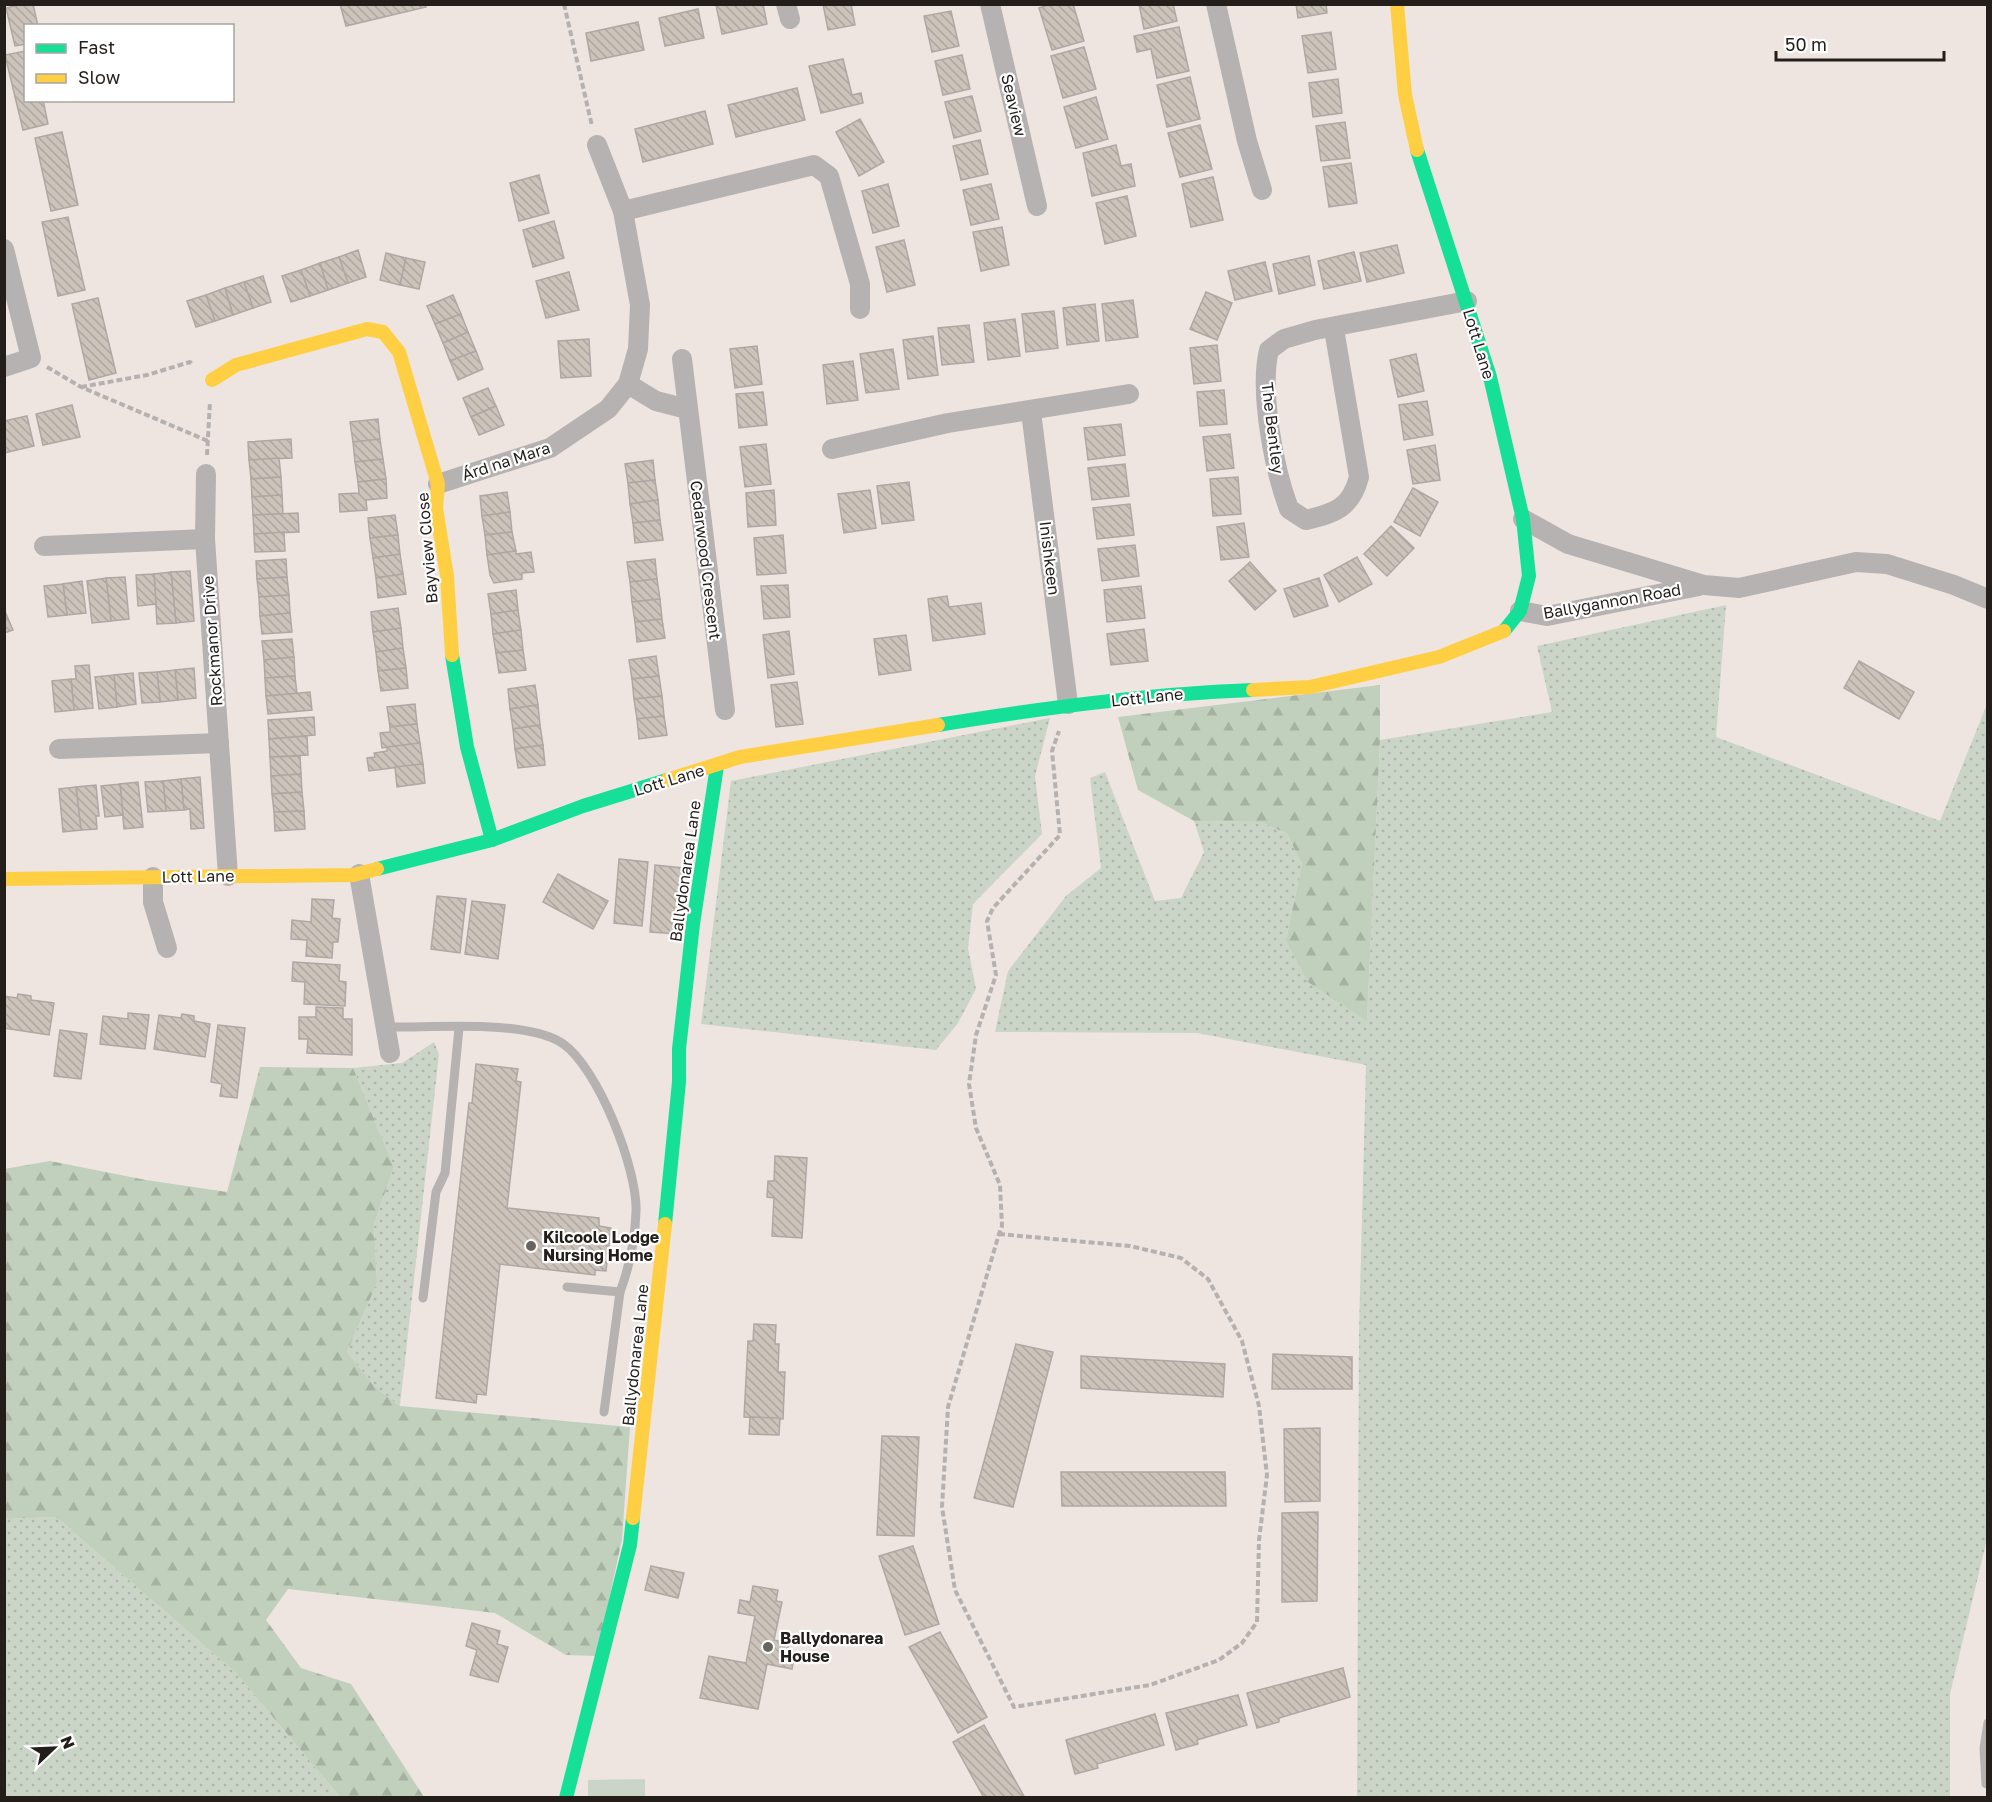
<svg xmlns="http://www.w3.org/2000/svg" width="1992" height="1802" viewBox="0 0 1992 1802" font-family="'Golos Text',sans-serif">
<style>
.grass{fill:url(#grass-dots)}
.forest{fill:url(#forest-firs)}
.park{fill:#cbd5c7}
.building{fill:url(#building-back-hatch);stroke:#aea8a4;stroke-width:1.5}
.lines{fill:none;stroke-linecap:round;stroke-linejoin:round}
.path{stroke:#b5b1b0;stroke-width:4;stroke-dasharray:6 3;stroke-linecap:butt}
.lane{stroke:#b6b2b1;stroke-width:9}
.street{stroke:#b6b2b1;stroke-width:20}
.fast{stroke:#16e098;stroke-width:14}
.slow{stroke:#ffcf43;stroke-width:14}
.poi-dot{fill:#6a6460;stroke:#fff;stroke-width:2}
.labels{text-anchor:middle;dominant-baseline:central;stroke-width:4.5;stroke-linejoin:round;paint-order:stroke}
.street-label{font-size:16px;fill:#231e1a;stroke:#fff}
.poi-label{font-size:16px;font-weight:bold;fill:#231e1a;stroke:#fff;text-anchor:start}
</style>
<defs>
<pattern id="grass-dots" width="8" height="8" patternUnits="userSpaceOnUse" patternTransform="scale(1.5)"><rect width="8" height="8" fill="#cbd5c7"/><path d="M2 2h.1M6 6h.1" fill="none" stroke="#aeb6aa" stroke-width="1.8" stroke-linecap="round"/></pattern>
<pattern id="forest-firs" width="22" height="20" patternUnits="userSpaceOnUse" patternTransform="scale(1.5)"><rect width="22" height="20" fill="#c0d0bd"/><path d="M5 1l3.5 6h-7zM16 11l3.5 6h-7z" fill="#a5b2a2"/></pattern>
<pattern id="building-back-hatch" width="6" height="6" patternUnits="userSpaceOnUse" patternTransform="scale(1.5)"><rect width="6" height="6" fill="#ccc3ba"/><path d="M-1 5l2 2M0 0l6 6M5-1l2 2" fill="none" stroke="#afa79f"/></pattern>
</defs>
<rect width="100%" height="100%" fill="#eee5e1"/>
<!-- grass -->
<g class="grass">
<polygon points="1726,605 1716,737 1940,821 1987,704 1988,1535 1950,1694 1950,1797 1357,1797 1359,1331 1366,1065 1197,1033 995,1032 1008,971 1066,896 1101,868 1090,778 1105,772 1155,901 1181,898 1204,852 1194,821 1263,822 1287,834 1302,864 1286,940 1367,1020 1380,740 1552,712 1537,646"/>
<polygon points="1050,718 1035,776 1042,834 973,904 968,948 976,989 958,1023 936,1050 701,1024 731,781"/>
<polygon points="434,1042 439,1054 400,1406 375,1387 347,1352 377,1283 374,1224 394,1167 353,1068 402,1063"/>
<polygon points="56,1517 236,1673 340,1797 5,1797 4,1519"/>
</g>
<!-- forest -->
<g class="forest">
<polygon points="1380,685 1380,740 1367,1021 1308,982 1286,940 1302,864 1287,834 1262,822 1194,821 1138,790 1118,717"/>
<polygon points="260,1067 353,1068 394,1167 374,1224 377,1283 347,1352 375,1387 400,1406 630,1427 622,1539 597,1656 566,1655 495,1613 288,1589 266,1620 301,1668 351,1684 424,1797 340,1797 236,1673 56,1517 5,1519 4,1169 50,1161 146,1180 227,1192"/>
</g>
<!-- park -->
<polygon class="park" points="645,1779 645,1797 588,1797 588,1780"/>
<!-- building -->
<g class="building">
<polygon points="22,4 33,4 38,26 26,26 26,44 15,46 6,8"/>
<polygon points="340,4 425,4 426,7 346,26"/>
<polygon points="763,4 767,24 722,34 716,5"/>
<polygon points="823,4 851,4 855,25 828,30"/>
<polygon points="1051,4 1073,4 1084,41 1052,50 1039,8"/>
<polygon points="1139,4 1173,4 1177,21 1144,29"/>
<polygon points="1296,4 1326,4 1327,13 1298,18"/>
<polygon points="698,9 704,38 665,46 659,18"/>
<polygon points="951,11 959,46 932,52 924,16"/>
<polygon points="638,22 644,50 591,61 586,33"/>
<polygon points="1179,27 1189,71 1157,78 1151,49 1137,52 1134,36"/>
<polygon points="1331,32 1336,69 1308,73 1302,36"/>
<polygon points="1084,47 1096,89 1063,98 1051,56"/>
<polygon points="26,51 26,100 43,100 48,124 23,130 5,55"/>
<polygon points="962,55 970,89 943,95 935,61"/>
<polygon points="843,59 852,95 861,93 863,103 821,113 809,66"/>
<polygon points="1190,77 1200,119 1167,127 1157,85"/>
<polygon points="1338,79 1342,113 1313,117 1309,83"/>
<polygon points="797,88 805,120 736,137 728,105"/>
<polygon points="972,96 981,131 954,138 945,102"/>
<polygon points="1096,97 1108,139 1076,148 1064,107"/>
<polygon points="705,111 713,144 643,162 635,129"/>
<polygon points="860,119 884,162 859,176 836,132"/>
<polygon points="1345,122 1350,158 1321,161 1316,126"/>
<polygon points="1200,125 1212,169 1180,177 1168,133"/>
<polygon points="62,132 78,205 51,211 35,138"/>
<polygon points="980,140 988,174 961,180 953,146"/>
<polygon points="1116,145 1121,166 1131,164 1135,186 1092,196 1083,153"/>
<polygon points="1351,163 1357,203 1329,207 1323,167"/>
<polygon points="539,175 549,213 519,221 510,183"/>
<polygon points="1213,177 1223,220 1191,227 1182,184"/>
<polygon points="888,184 899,226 873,233 862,191"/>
<polygon points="991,184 999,219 971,225 963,190"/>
<polygon points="1127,196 1136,236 1105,244 1096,203"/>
<polygon points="68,217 85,290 58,296 42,222"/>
<polygon points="554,221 564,258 533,267 523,230"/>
<polygon points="1002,227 1009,265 981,271 973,232"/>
<polygon points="904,240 915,285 887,292 876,247"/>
<polygon points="1397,245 1404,273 1367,282 1360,253"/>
<polygon points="358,250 366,277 348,283 339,257"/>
<polygon points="1354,252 1361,281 1324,289 1318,261"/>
<polygon points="386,253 406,258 400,285 380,280"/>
<polygon points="1309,256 1315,285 1279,294 1273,264"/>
<polygon points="339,257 348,283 328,290 320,263"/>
<polygon points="406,258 425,262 419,289 400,285"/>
<polygon points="1265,262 1272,291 1235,300 1228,271"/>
<polygon points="320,263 328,290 310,296 301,270"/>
<polygon points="301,270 310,296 291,302 282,276"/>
<polygon points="569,272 579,310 546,318 536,281"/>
<polygon points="263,276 271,302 253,308 244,282"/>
<polygon points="244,282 253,308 233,315 225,288"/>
<polygon points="225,288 233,315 215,321 206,295"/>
<polygon points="1206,292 1232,303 1217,340 1190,329"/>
<polygon points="206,295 215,321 196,327 187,301"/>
<polygon points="453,295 461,314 435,324 427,306"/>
<polygon points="98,298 116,373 89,380 72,304"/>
<polygon points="1133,300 1138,337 1106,341 1102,304"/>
<polygon points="1095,304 1099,341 1067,345 1063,308"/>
<polygon points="1054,311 1058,348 1026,352 1022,314"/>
<polygon points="461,314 468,332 443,343 435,324"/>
<polygon points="1015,319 1020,356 988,360 984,323"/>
<polygon points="969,325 974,362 942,365 938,328"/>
<polygon points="468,332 476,351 450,361 443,343"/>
<polygon points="933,336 938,375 908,379 903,340"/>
<polygon points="589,339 591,376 561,378 558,341"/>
<polygon points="1217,345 1221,381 1194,384 1190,348"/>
<polygon points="757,346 762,384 735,388 730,349"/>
<polygon points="893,349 899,389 866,393 860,354"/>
<polygon points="476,351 483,369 458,380 450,361"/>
<polygon points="1416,354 1424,391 1398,397 1390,360"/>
<polygon points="853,361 858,400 827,404 823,365"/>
<polygon points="488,388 496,406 471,417 463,398"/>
<polygon points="1224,390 1227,424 1200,426 1197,392"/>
<polygon points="763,392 767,425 739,428 736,394"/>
<polygon points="1427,401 1433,435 1404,440 1399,405"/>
<polygon points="72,405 80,437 43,445 36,414"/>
<polygon points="496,406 504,425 479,435 471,417"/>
<polygon points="27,416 34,446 4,453 4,421"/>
<polygon points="378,419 380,439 353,442 350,422"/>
<polygon points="1121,424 1125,455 1088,460 1084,428"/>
<polygon points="1230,434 1234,468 1207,471 1203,437"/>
<polygon points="291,439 292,458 249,460 248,442"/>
<polygon points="380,439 383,459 355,462 353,442"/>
<polygon points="766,444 771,484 745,487 740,447"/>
<polygon points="1435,445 1440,480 1413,484 1407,450"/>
<polygon points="279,458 281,477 251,479 249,460"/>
<polygon points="383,459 386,479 358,482 355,462"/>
<polygon points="653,460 655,480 628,483 625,464"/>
<polygon points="1125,464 1129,496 1092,500 1088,468"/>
<polygon points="281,477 282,495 252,497 251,479"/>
<polygon points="1238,477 1241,514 1213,516 1210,479"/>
<polygon points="386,479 387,498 366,500 367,510 340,512 339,494 359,493 358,482"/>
<polygon points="655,480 658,500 630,504 628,483"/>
<polygon points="909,482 914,520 882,524 877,486"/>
<polygon points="1413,488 1438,502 1420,536 1394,522"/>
<polygon points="774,490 776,525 748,527 746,493"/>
<polygon points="870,490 876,528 844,533 838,494"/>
<polygon points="507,492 510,512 482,516 480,496"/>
<polygon points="282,495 283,514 253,515 252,497"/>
<polygon points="658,500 660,520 633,523 630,504"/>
<polygon points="1130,504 1134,535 1097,539 1093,508"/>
<polygon points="510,512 512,532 485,535 482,516"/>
<polygon points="298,513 299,532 254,534 253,515"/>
<polygon points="395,515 398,535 370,538 368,518"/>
<polygon points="660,520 663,540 635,543 633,523"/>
<polygon points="1244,523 1249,557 1221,560 1217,527"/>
<polygon points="1391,526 1414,548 1387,576 1364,554"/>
<polygon points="284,532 285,551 255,552 254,534"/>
<polygon points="512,532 516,551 487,555 485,535"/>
<polygon points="398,535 400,554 373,558 370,538"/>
<polygon points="783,535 786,573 757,575 754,538"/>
<polygon points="1135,545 1139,576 1102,581 1098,549"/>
<polygon points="516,551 516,554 531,552 534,572 522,573 522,579 494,583 490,575 487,555"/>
<polygon points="400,554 403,574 376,578 373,558"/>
<polygon points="1357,557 1372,584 1339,602 1324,575"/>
<polygon points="286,559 287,577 257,579 256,561"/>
<polygon points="655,559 657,579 630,582 627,562"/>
<polygon points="1250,562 1276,591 1255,610 1229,581"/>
<polygon points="190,571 194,621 176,623 171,572"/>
<polygon points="171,572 176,623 157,624 154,574"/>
<polygon points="154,574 156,604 138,606 136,575"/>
<polygon points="403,574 406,594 378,598 376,578"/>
<polygon points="125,577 129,619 111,621 106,578"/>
<polygon points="287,577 289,595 259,597 257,579"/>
<polygon points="106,578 111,621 92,623 87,581"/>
<polygon points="1319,578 1328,606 1294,617 1284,589"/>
<polygon points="657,579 660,599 632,602 630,582"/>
<polygon points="82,581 86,613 67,615 63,584"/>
<polygon points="63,584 67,615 48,617 44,586"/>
<polygon points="788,585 790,617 764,619 761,586"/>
<polygon points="1141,586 1145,618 1107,622 1104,590"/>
<polygon points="516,590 518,610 491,614 488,594"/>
<polygon points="289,595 290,613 260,616 259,597"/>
<polygon points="947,596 949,607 981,603 985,634 933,641 928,599"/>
<polygon points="660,599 662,619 635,622 632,602"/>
<polygon points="398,608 401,628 373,632 371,612"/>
<polygon points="4,609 13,630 4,633"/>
<polygon points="518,610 521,630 493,634 491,614"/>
<polygon points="290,613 292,632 262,634 260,616"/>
<polygon points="662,619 665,638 637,642 635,622"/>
<polygon points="401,628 403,648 376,652 373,632"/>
<polygon points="1144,629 1148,661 1111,665 1107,634"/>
<polygon points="521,630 523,650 496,653 493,634"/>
<polygon points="789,631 794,674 768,678 763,635"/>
<polygon points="906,635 911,670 879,675 874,639"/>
<polygon points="292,639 294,657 264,660 262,641"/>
<polygon points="403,648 406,668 378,671 376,652"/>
<polygon points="523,650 526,670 499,673 496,653"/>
<polygon points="656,656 659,676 632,679 629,660"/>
<polygon points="294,657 295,676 265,678 264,660"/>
<polygon points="1859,661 1914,692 1899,719 1844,688"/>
<polygon points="89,665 93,708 74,710 71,679 76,679 75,666"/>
<polygon points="194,668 196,698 178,700 175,670"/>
<polygon points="406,668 408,688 381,691 378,671"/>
<polygon points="175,670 178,700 160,702 157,672"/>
<polygon points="157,672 160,702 142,703 139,673"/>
<polygon points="133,673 136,704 117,707 114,675"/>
<polygon points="114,675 117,707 99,709 95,677"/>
<polygon points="295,676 297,694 266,696 265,678"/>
<polygon points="659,676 662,696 634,699 632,679"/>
<polygon points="71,679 74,710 55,712 52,681"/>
<polygon points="797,682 803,724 776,727 771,685"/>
<polygon points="535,685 538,705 510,709 508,689"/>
<polygon points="310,692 312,710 268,714 266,696"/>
<polygon points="662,696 664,716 637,719 634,699"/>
<polygon points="415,704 417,724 390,727 387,707"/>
<polygon points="538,705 540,725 513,729 510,709"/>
<polygon points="664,716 667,735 639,739 637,719"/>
<polygon points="314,717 315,735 269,739 268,720"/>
<polygon points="417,724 420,743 382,748 380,733 390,732 390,727"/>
<polygon points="540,725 543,745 515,749 513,729"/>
<polygon points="307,736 308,755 270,757 269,739"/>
<polygon points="420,743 423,764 369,771 367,758 375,757 374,753 387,751 387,747"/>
<polygon points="543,745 545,765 518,768 515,749"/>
<polygon points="300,756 301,774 271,776 270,757"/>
<polygon points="423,764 425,783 397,787 395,767"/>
<polygon points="301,774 302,792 272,794 271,776"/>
<polygon points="200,777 204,828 191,829 190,809 184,810 181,779"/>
<polygon points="181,779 184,810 166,811 163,781"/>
<polygon points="163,781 166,811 148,812 145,782"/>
<polygon points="138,782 143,827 124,829 120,784"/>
<polygon points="120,784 123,815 105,817 101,786"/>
<polygon points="96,785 99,816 96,816 97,829 81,830 76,787"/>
<polygon points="76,787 81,830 63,832 59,789"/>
<polygon points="302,792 304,811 274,812 272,794"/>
<polygon points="304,811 305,829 275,831 274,812"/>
<polygon points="619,859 648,862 642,926 614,923"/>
<polygon points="655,865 683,868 678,934 650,932"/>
<polygon points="558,874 608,901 593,929 543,902"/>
<polygon points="437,896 466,899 460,953 431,949"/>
<polygon points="312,899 334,900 332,918 340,919 338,942 333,942 332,958 306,956 307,940 291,939 292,920 311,922"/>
<polygon points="472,901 505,905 498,959 465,954"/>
<polygon points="293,962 340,965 339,981 346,982 345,1006 304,1004 305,982 292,981"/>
<polygon points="18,994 31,996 31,1000 54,1003 49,1035 4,1028 4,996 17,998"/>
<polygon points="316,1007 343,1008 343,1019 352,1019 352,1055 307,1053 308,1039 299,1039 299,1017 316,1017"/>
<polygon points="128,1013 149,1015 145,1049 100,1044 103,1016 128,1019"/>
<polygon points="182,1014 194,1016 194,1021 210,1024 205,1057 154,1049 159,1015 181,1018"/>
<polygon points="218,1025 245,1028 237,1098 220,1096 222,1084 211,1082"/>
<polygon points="60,1030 87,1034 81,1079 54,1076"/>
<polygon points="476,1064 518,1069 516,1081 521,1082 507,1208 599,1218 599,1226 611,1228 606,1271 595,1270 595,1275 500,1264 486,1395 477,1394 476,1403 436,1398 469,1103 472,1103"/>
<polygon points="775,1156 807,1158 802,1238 772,1236 774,1198 767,1197 768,1181 774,1181"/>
<polygon points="754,1324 776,1325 775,1344 779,1344 778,1372 785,1372 783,1419 744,1417 748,1341 753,1341"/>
<polygon points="1016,1344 1053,1352 1013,1507 974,1498"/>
<polygon points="1273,1354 1352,1357 1352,1389 1272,1389"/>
<polygon points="1081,1356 1225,1364 1223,1397 1081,1388"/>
<polygon points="750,1417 780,1418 779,1435 749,1434"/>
<polygon points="1320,1428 1320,1501 1285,1502 1284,1429"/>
<polygon points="882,1436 919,1437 914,1536 877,1535"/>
<polygon points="1061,1472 1225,1472 1226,1506 1062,1506"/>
<polygon points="1318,1512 1317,1601 1282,1602 1282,1513"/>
<polygon points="913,1546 939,1624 905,1635 879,1556"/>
<polygon points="651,1566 684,1573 678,1598 645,1590"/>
<polygon points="753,1586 778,1590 776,1601 782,1602 774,1640 789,1643 787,1653 795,1652 792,1669 767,1664 758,1709 700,1698 709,1656 746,1663 755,1616 738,1613 740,1600 750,1602"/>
<polygon points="472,1623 500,1631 497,1644 508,1647 498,1682 470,1675 477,1650 466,1646"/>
<polygon points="940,1632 987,1717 958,1733 909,1647"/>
<polygon points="1343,1668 1350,1697 1279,1718 1279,1722 1257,1728 1247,1693"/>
<polygon points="1238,1695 1247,1725 1197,1740 1198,1744 1176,1750 1166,1713"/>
<polygon points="1155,1714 1164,1745 1097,1764 1098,1768 1075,1774 1066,1740"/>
<polygon points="984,1725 1025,1798 984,1798 953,1742"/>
</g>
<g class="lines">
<!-- path -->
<g class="path">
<polyline points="564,4 592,126"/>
<polyline points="47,367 81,387 208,441"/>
<polyline points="81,387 147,375 190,362 193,365"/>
<polyline points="207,455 210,402"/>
<polyline points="999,1234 1130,1246 1181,1258 1208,1279 1242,1341 1259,1406 1267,1475 1259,1540 1257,1622 1242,1643 1219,1660 1150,1685 1014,1707 955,1590 942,1507 948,1407 999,1234 1002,1226 1000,1185 976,1128 969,1084 976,1035 996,975 987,921 993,908 1060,835 1052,751 1059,731"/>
</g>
<!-- lane -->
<g class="lane">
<path d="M 386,1027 C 431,1028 525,1019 562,1043 C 598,1067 638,1170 636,1212 C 635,1238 629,1268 620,1292 L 604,1412"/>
<polyline points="567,1287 620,1292"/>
<polyline points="423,1298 436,1192 445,1173 459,1028"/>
<polyline points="1986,1784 1984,1748 1988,1723"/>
</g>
<!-- street -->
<g class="street">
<polyline points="786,4 790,19"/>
<polyline points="990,4 1037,206"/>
<polyline points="1216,4 1247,141 1262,190"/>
<polyline points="623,211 814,165 829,176 860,284 860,309"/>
<polyline points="4,249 31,358 4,367"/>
<path d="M 1334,329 L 1359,477 C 1351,508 1335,513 1306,520 L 1289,509 C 1274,469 1259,391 1269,350 L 1284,339 L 1315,330 L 1467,301"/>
<polyline points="682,359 725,710"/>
<polyline points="628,384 656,401 687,409"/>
<polyline points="1031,412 1068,704"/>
<polyline points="832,449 948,423 1129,394"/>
<polyline points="206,474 205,539 228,876"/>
<polyline points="438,484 550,448 608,409 628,384 638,349 640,305 623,211 597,145"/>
<polyline points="1523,519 1568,544 1704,585 1739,588 1856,562 1887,564 1954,585 1988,599"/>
<polyline points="44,546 205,539"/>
<polyline points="1520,611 1547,616 1699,586"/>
<polyline points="59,749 219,743"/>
<polyline points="359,874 390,1053"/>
<polyline points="153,877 153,902 167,948"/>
</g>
<!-- fast -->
<g class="fast">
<polyline points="1417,150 1490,377 1523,519 1529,576 1520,611 1504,631"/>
<polyline points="452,655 467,747 492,840"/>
<path d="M 938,725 C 1043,708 1147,694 1253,690"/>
<polyline points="377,869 492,840 583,806 667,780"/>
<polyline points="665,1224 679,1082 679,1049 693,924 717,766"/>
<polyline points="566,1798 630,1545 633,1518"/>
</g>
<!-- slow -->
<g class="slow">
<polyline points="1397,4 1405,95 1417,150"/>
<polyline points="212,380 236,365 367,329 383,332 399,352 438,484 436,508 447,576 452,655"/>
<polyline points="1253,690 1310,687 1439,657 1504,631"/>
<polyline points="667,780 740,757 938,725"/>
<polyline points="4,879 353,875 377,869"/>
<polyline points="633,1518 665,1224"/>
</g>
</g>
<!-- markers -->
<g class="poi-dot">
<circle cx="531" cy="1246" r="6"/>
<circle cx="768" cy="1647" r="6"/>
</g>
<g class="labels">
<!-- street labels -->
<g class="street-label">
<text transform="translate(1014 105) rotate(77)">Seaview</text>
<text transform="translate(1479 344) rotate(73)">Lott Lane</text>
<text transform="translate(1273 428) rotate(83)">The Bentley</text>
<text transform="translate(506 461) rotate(-18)">Árd na Mara</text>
<text transform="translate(427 548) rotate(-95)">Bayview Close</text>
<text transform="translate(1050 558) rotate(83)">Inishkeen</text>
<text transform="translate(706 560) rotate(83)">Cedarwood Crescent</text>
<text transform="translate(1612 601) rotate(-10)">Ballygannon Road</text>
<text transform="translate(212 641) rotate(-94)">Rockmanor Drive</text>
<text transform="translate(1147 697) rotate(-6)">Lott Lane</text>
<text transform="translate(669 780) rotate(-17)">Lott Lane</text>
<text transform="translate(685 871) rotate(-82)">Ballydonarea Lane</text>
<text transform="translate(198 876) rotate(-1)">Lott Lane</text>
<text transform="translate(635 1355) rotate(-84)">Ballydonarea Lane</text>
</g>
<!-- poi labels -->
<g class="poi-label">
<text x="543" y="1237">Kilcoole Lodge<tspan x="543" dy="18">Nursing Home</tspan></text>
<text x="780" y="1638">Ballydonarea<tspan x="780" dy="18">House</tspan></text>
</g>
</g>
<!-- border -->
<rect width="1992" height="1802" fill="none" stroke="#231e1a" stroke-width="12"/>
<!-- legend -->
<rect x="24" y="24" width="210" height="78" fill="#ffffff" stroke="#a7a5a3" stroke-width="1.5"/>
<rect x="36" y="44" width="30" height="9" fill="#16e098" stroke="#a7a5a3" stroke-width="1.5"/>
<text x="78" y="54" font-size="18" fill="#231e1a">Fast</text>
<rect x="36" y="74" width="30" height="9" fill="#ffcf43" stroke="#a7a5a3" stroke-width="1.5"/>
<text x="78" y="84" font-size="18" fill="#231e1a">Slow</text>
<!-- north arrow -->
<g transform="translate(54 1748) rotate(67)" stroke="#ffffff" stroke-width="4.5" paint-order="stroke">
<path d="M0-4.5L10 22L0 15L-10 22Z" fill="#231e1a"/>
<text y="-9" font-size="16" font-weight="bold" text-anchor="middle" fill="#231e1a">N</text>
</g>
<!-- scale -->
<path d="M1776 51v9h168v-9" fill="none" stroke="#231e1a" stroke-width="3"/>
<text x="1785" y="51" font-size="18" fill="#231e1a" stroke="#ffffff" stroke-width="4.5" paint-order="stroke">50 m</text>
</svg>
